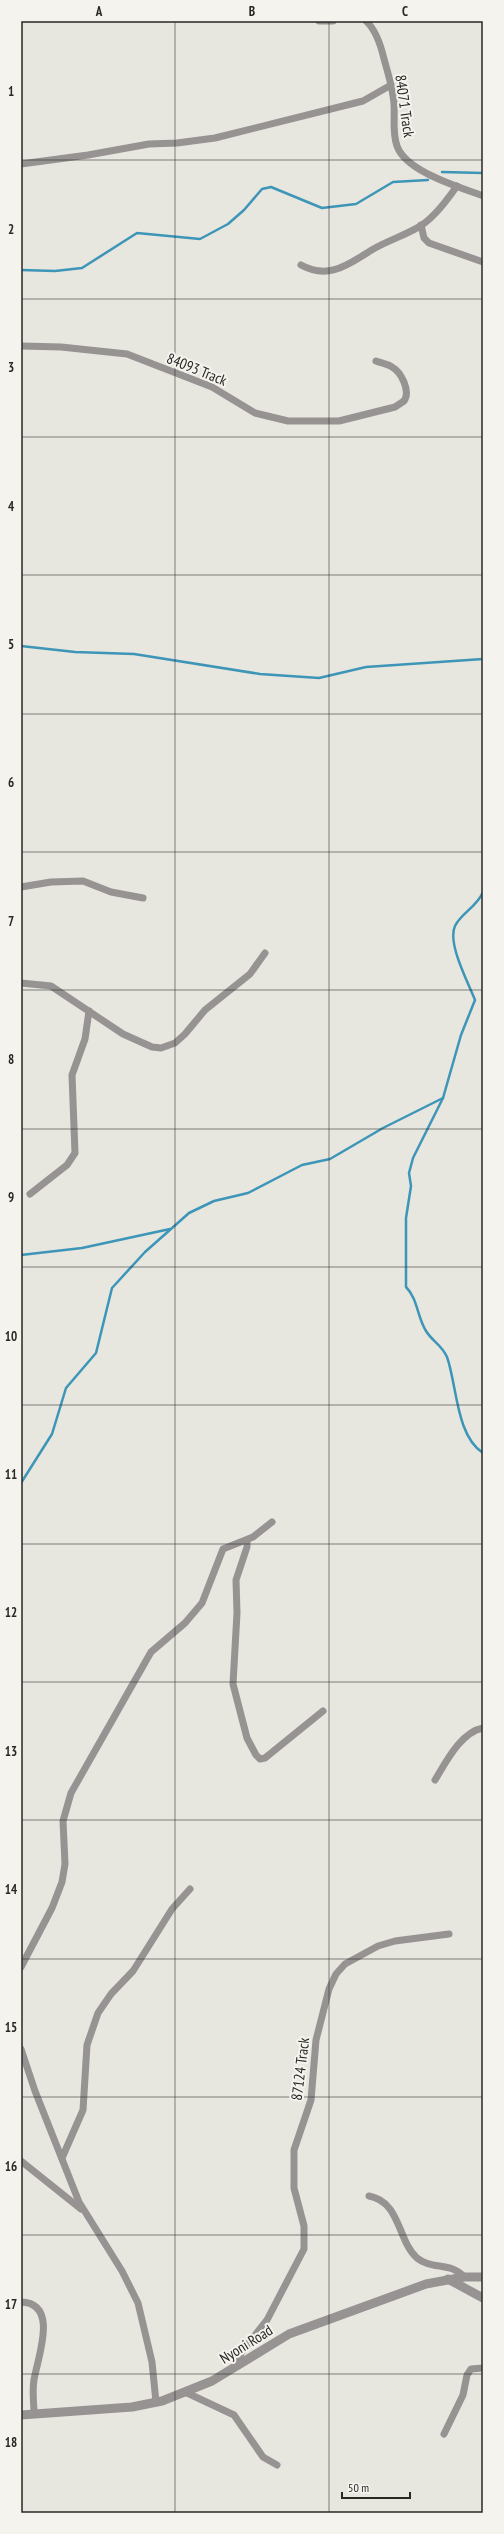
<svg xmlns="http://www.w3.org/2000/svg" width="504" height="2534" viewBox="0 0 504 2534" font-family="'PT Sans Narrow',sans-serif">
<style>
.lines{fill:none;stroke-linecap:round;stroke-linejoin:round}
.stream{stroke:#3d95b8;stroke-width:2.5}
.minor{stroke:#969392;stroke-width:7}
.tertiary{stroke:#969392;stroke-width:9}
.grid{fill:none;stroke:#282825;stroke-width:1;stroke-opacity:0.55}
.labels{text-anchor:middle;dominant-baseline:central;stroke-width:4;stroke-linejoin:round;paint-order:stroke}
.street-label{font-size:15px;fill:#282825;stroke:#f5f3ed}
.neatline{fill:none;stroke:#282825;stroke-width:1.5}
.grid-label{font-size:13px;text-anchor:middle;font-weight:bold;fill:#282825}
</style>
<rect width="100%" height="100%" fill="#e7e6df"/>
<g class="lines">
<!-- stream -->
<g class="stream">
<polyline points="442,172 483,173"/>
<polyline points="21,270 55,271 82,268 137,233 200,239 228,224 244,210 262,189 271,187 322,208 356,204 393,182 428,180"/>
<polyline points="21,646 75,652 134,654 260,674 319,678 366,667 483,659"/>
<path d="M 483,892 C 477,907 461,913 455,926 C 447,943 468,982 475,1000 L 461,1035 L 443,1098 L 413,1158 L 409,1173 L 411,1186 L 406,1218 L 406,1287 C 418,1299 417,1317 426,1331 C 432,1341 442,1345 447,1357 C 457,1385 456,1436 483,1453"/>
<polyline points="21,1255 82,1248 170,1229"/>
<polyline points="21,1483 52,1434 66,1388 96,1353 112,1288 145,1252 189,1213 214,1201 248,1193 302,1165 330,1159 383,1128 443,1098"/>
</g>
<!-- minor -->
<g class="minor">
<polyline points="319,21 333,21"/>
<path d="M 366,21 C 376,30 381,46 384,59 C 388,73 393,89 394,104 C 395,118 392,132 397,146 C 406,172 460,187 483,196"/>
<polyline points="21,164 88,155 149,144 177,143 215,138 363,101 391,85"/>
<polyline points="421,225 424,238 429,243 483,262"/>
<path d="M 301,265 C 332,282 353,260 377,247 C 392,239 408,234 422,225 C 436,215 447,200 457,186"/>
<path d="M 21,346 L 61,347 L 127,354 L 212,387 L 255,413 L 288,421 L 339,421 L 395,407 L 404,401 C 411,391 401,372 392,367 C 388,364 381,363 376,361"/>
<polyline points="21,887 51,882 83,881 111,892 143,898"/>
<polyline points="21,983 51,986 123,1034 152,1047 161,1048 175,1043 185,1034 205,1010 250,974 265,953"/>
<polyline points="30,1194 67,1165 75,1153 72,1075 85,1039 89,1011"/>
<polyline points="247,1540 247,1547 236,1580 237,1613 233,1684 247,1738 256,1755 260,1759 265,1758 323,1711"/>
<path d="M 435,1780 C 446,1762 461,1732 483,1728"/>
<polyline points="21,1967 52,1908 62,1882 65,1864 63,1821 71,1793 151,1652 185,1623 202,1603 223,1549 253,1537 272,1522"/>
<polyline points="21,2049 35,2091 79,2202 122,2271 138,2303 152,2362 156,2402"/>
<polyline points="62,2158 83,2110 87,2045 98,2013 111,1994 133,1971 172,1909 190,1889"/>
<polyline points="21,2161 81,2209"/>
<path d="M 369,2196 C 401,2202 397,2240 417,2258 C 431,2270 452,2262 464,2277"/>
<path d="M 21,2302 C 60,2303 37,2359 34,2380 C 32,2391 34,2403 34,2414"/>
<polyline points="238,2366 241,2353 267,2320 304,2249 304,2226 294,2188 294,2150 311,2100 316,2040 329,1989 336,1974 345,1964 378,1946 395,1941 449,1934"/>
<polyline points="185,2392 234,2415 263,2457 277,2465"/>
<polyline points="444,2434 463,2395 467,2375 471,2369 483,2368"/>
</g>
<!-- tertiary -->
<g class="tertiary">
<polyline points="448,2279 483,2298"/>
<polyline points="21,2415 132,2407 162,2401 212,2381 289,2334 426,2284 464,2277 483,2277"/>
</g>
</g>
<!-- grid -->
<path class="grid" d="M 175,21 L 175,2513M 329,21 L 329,2513M 21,160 L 483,160M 21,299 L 483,299M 21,437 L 483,437M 21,575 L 483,575M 21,714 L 483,714M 21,852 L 483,852M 21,990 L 483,990M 21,1129 L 483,1129M 21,1267 L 483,1267M 21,1405 L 483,1405M 21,1544 L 483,1544M 21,1682 L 483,1682M 21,1820 L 483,1820M 21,1959 L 483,1959M 21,2097 L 483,2097M 21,2235 L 483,2235M 21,2374 L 483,2374"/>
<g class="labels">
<!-- street labels -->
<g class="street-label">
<text transform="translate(405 106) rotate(82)">84071 Track</text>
<text transform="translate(197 369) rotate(22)">84093 Track</text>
<text transform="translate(300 2069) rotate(-83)">87124 Track</text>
<text transform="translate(246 2344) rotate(-32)">Nyoni Road</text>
</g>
</g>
<!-- border -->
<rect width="504" height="2534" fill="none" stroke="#f5f3ed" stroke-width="44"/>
<!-- scale -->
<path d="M342 2492v6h68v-6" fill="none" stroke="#282825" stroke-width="2"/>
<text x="348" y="2492" font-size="12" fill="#282825" stroke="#f5f3ed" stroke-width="3" paint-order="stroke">50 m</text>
<rect x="22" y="22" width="460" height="2490" class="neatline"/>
<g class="grid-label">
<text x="99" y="16">A</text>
<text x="252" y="16">B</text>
<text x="405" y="16">C</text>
<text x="11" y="96">1</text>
<text x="11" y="234">2</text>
<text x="11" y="372">3</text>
<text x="11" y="511">4</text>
<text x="11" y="649">5</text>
<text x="11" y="787">6</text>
<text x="11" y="926">7</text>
<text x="11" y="1064">8</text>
<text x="11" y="1202">9</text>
<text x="11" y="1341">10</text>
<text x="11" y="1479">11</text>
<text x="11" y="1617">12</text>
<text x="11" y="1756">13</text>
<text x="11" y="1894">14</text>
<text x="11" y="2032">15</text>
<text x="11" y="2171">16</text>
<text x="11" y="2309">17</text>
<text x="11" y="2447">18</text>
</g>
</svg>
